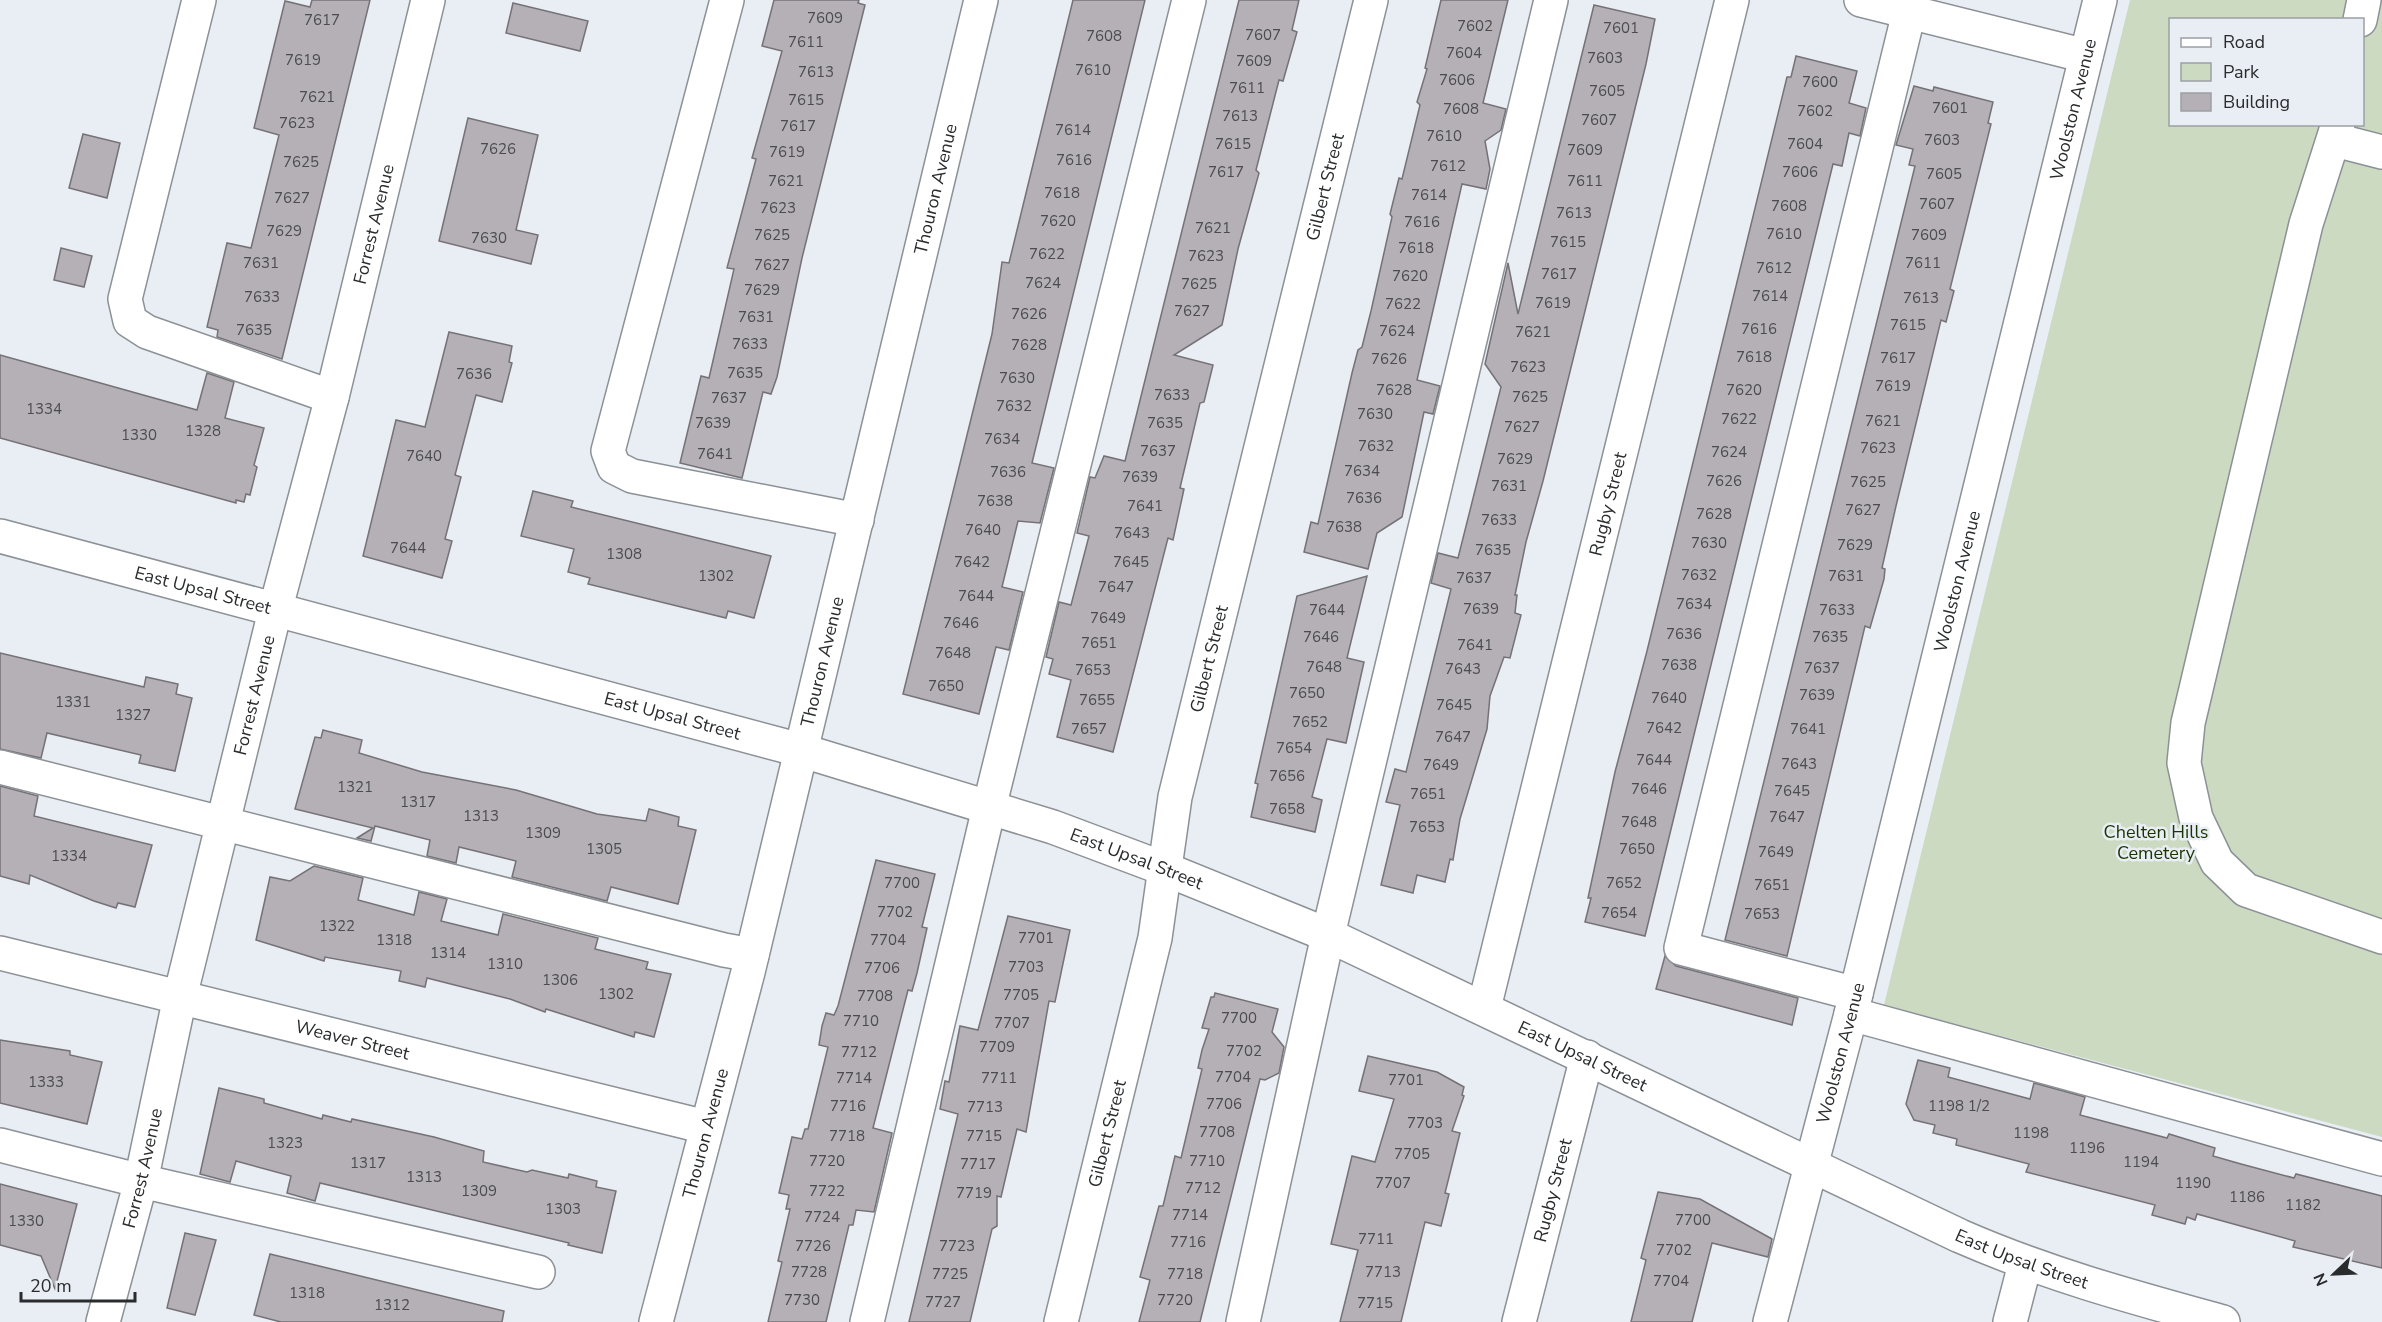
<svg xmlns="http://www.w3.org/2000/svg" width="2382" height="1322" viewBox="0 0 2382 1322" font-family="'Nunito Sans',sans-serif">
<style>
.green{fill:#ccdac2;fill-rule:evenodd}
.building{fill:#b4b0b6;stroke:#757277;stroke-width:1.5}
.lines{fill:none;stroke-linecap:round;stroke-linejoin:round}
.minor-casing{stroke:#8c9196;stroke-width:36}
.minor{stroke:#fff;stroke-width:33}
.labels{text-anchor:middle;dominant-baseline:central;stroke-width:5;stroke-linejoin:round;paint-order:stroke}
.number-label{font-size:15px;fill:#4c4c4f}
.street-label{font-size:18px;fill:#292b2d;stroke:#e9eef4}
.park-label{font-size:18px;fill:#1a3400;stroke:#e9eef4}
</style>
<rect width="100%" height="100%" fill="#e9eef4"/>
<!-- green -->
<path class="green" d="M 2130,0 L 2382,0 L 2382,1137 L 1884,1005 ZM 2170,20 L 2362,20 L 2362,124 L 2170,124 Z"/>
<!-- building -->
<g class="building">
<polygon points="312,0 370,0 282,359 217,337 218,330 207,327 227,243 251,248 279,135 254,128 285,1 310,7"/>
<polygon points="774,0 859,0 858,3 865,5 802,258 777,377 771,394 763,392 742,478 680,463 701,376 709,378 734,269 727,268 756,159 752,158 782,51 762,46"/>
<polygon points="1073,0 1145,0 1032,463 1054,468 1040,523 1018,521 1002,587 1023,592 1009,650 996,647 979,714 903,694 992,334 1002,262 1009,263"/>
<polygon points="1239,0 1299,0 1292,30 1297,32 1283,81 1279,80 1256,170 1259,173 1238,249 1222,325 1174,355 1213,365 1204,402 1200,403 1180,488 1184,489 1173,540 1168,538 1113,752 1057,737 1071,680 1049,674 1053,659 1046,657 1059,602 1071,605 1089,536 1077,533 1090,477 1095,478 1104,456 1125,461"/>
<polygon points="1441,0 1508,0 1483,103 1506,109 1501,130 1485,141 1490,169 1486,189 1462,184 1417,380 1440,386 1433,414 1424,412 1402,517 1377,533 1368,569 1304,552 1311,522 1318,524 1352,373 1358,350 1362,347 1371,311 1392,217 1390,214 1399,178 1402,179 1420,105 1417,102 1427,69 1425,68"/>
<polygon points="513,3 588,21 580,51 506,33"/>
<polygon points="1594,5 1655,19 1646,64 1543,481 1526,542 1515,595 1517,595 1515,613 1521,615 1510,658 1504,657 1490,696 1487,729 1460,819 1453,860 1450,859 1445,882 1417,875 1413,893 1381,885 1400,805 1386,802 1395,769 1406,772 1451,589 1431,583 1438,553 1458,558 1501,387 1485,364 1508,263 1518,314"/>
<polygon points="1796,56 1857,71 1849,103 1866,108 1860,136 1849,133 1842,166 1833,164 1645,936 1585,922 1591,898 1588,898 1615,772 1647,651 1787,77 1791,77"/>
<polygon points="1914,86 1933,91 1934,87 1993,102 1988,123 1991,124 1950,289 1954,291 1946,322 1941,320 1896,506 1882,568 1885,569 1884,579 1870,628 1865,626 1787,956 1725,940 1915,166 1909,165 1913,149 1896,145"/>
<polygon points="468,118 538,135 516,230 538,235 531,264 439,241"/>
<polygon points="83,134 120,143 107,198 69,188"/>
<polygon points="61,248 92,256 84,287 54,280"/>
<polygon points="449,332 512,346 509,362 512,363 502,402 476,395 455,475 461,477 445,539 452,541 442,578 363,556 396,420 425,427"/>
<polygon points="0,355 197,410 207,373 234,382 225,418 264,428 254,465 257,467 250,495 246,494 244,502 236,500 236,503 0,438"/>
<polygon points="533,491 573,501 571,507 771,556 754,618 728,611 726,618 669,604 588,584 590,578 568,572 574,549 521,536"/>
<polygon points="1367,576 1347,658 1364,662 1346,743 1327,739 1312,797 1322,800 1315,832 1251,817 1258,784 1255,783 1297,596"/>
<polygon points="0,653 144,687 146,677 178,684 176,694 192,698 175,771 139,763 141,755 47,733 41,758 0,749"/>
<polygon points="323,730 362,740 359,753 422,772 516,790 597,814 646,821 649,809 679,817 678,826 696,830 678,904 611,887 607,901 512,877 516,861 459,847 456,863 427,856 430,840 375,826 371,841 357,838 373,828 295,809 315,737 321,738"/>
<polygon points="0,786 38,796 34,816 152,845 135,907 118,903 116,908 94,901 30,875 29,884 0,876"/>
<polygon points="876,860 935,874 922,927 927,928 917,973 912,991 908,990 873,1128 892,1133 874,1212 856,1210 853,1225 849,1225 826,1322 768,1322 782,1262 778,1261 790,1209 786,1209 789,1195 779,1193 792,1137 802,1139 805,1129 808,1129 828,1047 819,1045 822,1026 826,1013 834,1015 838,1006"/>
<polygon points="314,866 363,878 358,900 414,915 419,892 447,899 441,921 498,935 503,914 598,938 595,949 648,962 646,969 671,974 654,1037 635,1032 634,1037 546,1009 545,1012 510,999 427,978 425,987 399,981 401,971 325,957 324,961 256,940 270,877 290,881"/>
<polygon points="1008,916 1070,930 1055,1002 1049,1001 1026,1132 1017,1129 1001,1197 997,1196 997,1226 992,1229 970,1322 909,1322 958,1114 940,1109 945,1081 949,1082 960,1026 978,1030"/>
<polygon points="1665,956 1676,966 1798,998 1792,1025 1656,989"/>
<polygon points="1215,993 1278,1009 1272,1032 1284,1047 1279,1073 1265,1080 1260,1079 1200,1322 1139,1322 1150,1280 1140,1277 1159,1206 1163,1206 1175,1156 1181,1158 1202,1069 1198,1068 1202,1050 1209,1029 1202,1028 1211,997 1214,997"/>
<polygon points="0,1040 70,1051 70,1055 102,1062 87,1124 0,1103"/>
<polygon points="1368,1056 1437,1072 1464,1087 1462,1095 1464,1096 1452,1131 1460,1133 1445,1193 1449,1194 1441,1226 1425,1222 1401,1322 1340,1322 1358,1250 1331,1244 1352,1156 1375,1162 1394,1099 1359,1091"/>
<polygon points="1918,1060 1950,1068 1948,1077 2030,1099 2034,1083 2085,1097 2080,1115 2167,1138 2169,1134 2215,1148 2213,1156 2241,1164 2294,1178 2296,1174 2382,1196 2382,1268 2293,1247 2295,1241 2197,1214 2195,1220 2187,1217 2185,1224 2152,1215 2155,1205 2026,1172 2029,1164 1956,1145 1957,1139 1933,1133 1935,1125 1914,1120 1906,1104"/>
<polygon points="219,1088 264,1099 264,1103 322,1119 323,1115 351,1122 352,1119 434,1137 484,1151 483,1162 527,1172 532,1170 568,1178 569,1174 597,1181 596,1187 616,1191 602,1253 568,1245 569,1243 320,1183 315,1201 287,1193 291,1176 236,1161 230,1182 200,1174"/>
<polygon points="0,1184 77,1204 55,1289 41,1256 0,1245"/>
<polygon points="1658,1192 1700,1199 1772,1239 1768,1257 1712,1243 1692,1322 1631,1322 1646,1260 1641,1258"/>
<polygon points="185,1233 216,1240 195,1315 167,1308"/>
<polygon points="270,1254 504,1311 502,1322 281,1322 254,1315"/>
</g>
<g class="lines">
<defs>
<g id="minor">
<polyline points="199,0 125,299 130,321 147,332 332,397"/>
<polyline points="727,0 608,451 614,467 632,476 857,520"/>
<polyline points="1861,0 2086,56"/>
<polyline points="2360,20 2364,0"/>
<polyline points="2338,124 2306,224 2188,723 2184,763 2196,818 2217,862 2246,890 2382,937"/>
<polyline points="2335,140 2382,152"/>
<path id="s1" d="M 0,536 L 800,750 L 1053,827 L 1165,869 L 1328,935 L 1960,1236 C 2047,1274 2132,1297 2223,1322"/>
<polyline points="0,767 724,950 752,955"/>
<path id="s2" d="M 0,953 L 706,1127"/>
<polyline points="1856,994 1681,948 1912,0"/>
<path id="s3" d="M 1484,1008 L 1732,0"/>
<polyline points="1851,1014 2382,1159"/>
<polyline points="0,1145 141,1181 538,1272"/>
<path id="s4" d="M 103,1322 L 141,1181 L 180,997 L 275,611 L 332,397 L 428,0"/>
<path id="s5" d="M 656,1322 L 748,972 L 981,0"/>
<polyline points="867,1322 989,808 1189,0"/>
<path id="s6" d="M 1061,1322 L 1155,938 L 1175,797 L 1371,0"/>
<polyline points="1243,1322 1328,935 1551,0"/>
<path id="s7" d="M 1519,1322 L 1587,1057"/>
<path id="s8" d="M 1770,1322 L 1851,1014 L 2100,0"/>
<polyline points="2010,1322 2025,1264"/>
</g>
</defs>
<!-- minor casing -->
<use href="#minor" class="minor-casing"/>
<!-- minor -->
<use href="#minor" class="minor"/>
</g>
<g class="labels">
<!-- number labels -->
<g class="number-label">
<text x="825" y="18">7609</text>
<text x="322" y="20">7617</text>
<text x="1475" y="26">7602</text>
<text x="1621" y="28">7601</text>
<text x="1263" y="35">7607</text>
<text x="1104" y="36">7608</text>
<text x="806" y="42">7611</text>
<text x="1464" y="53">7604</text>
<text x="1605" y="58">7603</text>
<text x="303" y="60">7619</text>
<text x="1254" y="61">7609</text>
<text x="1093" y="70">7610</text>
<text x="816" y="72">7613</text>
<text x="1457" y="80">7606</text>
<text x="1820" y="82">7600</text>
<text x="1247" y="88">7611</text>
<text x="1607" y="91">7605</text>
<text x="317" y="97">7621</text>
<text x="806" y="100">7615</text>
<text x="1950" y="108">7601</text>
<text x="1461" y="109">7608</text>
<text x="1815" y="111">7602</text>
<text x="1240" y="116">7613</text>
<text x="1599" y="120">7607</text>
<text x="297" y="123">7623</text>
<text x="798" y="126">7617</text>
<text x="1073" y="130">7614</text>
<text x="1444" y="136">7610</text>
<text x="1942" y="140">7603</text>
<text x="1233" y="144">7615</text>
<text x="1805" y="144">7604</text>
<text x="498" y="149">7626</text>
<text x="1585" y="150">7609</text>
<text x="787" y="152">7619</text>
<text x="1074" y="160">7616</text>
<text x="301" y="162">7625</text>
<text x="1448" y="166">7612</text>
<text x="1226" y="172">7617</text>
<text x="1800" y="172">7606</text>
<text x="1944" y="174">7605</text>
<text x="786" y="181">7621</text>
<text x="1585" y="181">7611</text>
<text x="1062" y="193">7618</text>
<text x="1429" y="195">7614</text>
<text x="292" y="198">7627</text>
<text x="1937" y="204">7607</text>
<text x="1789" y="206">7608</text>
<text x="778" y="208">7623</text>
<text x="1574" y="213">7613</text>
<text x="1058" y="221">7620</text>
<text x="1422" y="222">7616</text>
<text x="1213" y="228">7621</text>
<text x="284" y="231">7629</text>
<text x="1784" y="234">7610</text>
<text x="772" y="235">7625</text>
<text x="1929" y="235">7609</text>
<text x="489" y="238">7630</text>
<text x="1568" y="242">7615</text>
<text x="1416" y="248">7618</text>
<text x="1047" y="254">7622</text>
<text x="1206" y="256">7623</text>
<text x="261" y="263">7631</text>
<text x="1923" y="263">7611</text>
<text x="772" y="265">7627</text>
<text x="1774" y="268">7612</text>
<text x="1559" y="274">7617</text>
<text x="1410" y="276">7620</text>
<text x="1043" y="283">7624</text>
<text x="1199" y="284">7625</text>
<text x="762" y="290">7629</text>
<text x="1770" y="296">7614</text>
<text x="262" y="297">7633</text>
<text x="1921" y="298">7613</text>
<text x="1553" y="303">7619</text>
<text x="1403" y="304">7622</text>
<text x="1192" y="311">7627</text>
<text x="1029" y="314">7626</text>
<text x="756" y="317">7631</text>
<text x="1908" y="325">7615</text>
<text x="1759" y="329">7616</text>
<text x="254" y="330">7635</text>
<text x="1397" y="331">7624</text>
<text x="1533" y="332">7621</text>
<text x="750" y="344">7633</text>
<text x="1029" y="345">7628</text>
<text x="1754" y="357">7618</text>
<text x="1898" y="358">7617</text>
<text x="1389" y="359">7626</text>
<text x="1528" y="367">7623</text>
<text x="745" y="373">7635</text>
<text x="474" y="374">7636</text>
<text x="1017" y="378">7630</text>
<text x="1893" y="386">7619</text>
<text x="1394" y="390">7628</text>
<text x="1744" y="390">7620</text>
<text x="1172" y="395">7633</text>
<text x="1530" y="397">7625</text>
<text x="729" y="398">7637</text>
<text x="1014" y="406">7632</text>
<text x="44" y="409">1334</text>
<text x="1375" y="414">7630</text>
<text x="1739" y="419">7622</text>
<text x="1883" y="421">7621</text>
<text x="713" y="423">7639</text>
<text x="1165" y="423">7635</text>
<text x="1522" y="427">7627</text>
<text x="203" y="431">1328</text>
<text x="139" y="435">1330</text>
<text x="1002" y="439">7634</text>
<text x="1376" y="446">7632</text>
<text x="1878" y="448">7623</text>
<text x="1158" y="451">7637</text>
<text x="1729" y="452">7624</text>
<text x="715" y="454">7641</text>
<text x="424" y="456">7640</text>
<text x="1515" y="459">7629</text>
<text x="1362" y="471">7634</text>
<text x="1008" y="472">7636</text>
<text x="1140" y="477">7639</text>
<text x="1724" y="481">7626</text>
<text x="1868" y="482">7625</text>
<text x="1509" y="486">7631</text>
<text x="1364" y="498">7636</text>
<text x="995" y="501">7638</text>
<text x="1145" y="506">7641</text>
<text x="1863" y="510">7627</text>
<text x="1714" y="514">7628</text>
<text x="1499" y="520">7633</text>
<text x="1344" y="527">7638</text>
<text x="983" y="530">7640</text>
<text x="1132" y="533">7643</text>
<text x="1709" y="543">7630</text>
<text x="1855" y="545">7629</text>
<text x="408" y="548">7644</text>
<text x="1493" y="550">7635</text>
<text x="624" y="554">1308</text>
<text x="972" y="562">7642</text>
<text x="1131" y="562">7645</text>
<text x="1699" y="575">7632</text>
<text x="716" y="576">1302</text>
<text x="1846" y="576">7631</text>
<text x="1474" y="578">7637</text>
<text x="1116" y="587">7647</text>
<text x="976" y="596">7644</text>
<text x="1694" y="604">7634</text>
<text x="1481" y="609">7639</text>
<text x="1327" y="610">7644</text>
<text x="1837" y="610">7633</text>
<text x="1108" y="618">7649</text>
<text x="961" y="623">7646</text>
<text x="1684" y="634">7636</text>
<text x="1321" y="637">7646</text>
<text x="1830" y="637">7635</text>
<text x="1099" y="643">7651</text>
<text x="1475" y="645">7641</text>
<text x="953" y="653">7648</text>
<text x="1679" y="665">7638</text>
<text x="1324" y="667">7648</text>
<text x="1822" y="668">7637</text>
<text x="1463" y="669">7643</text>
<text x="1093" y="670">7653</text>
<text x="946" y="686">7650</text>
<text x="1307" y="693">7650</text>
<text x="1817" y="695">7639</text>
<text x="1669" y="698">7640</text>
<text x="1097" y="700">7655</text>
<text x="73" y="702">1331</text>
<text x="1454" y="705">7645</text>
<text x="133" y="715">1327</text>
<text x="1310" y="722">7652</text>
<text x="1664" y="728">7642</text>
<text x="1089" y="729">7657</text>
<text x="1808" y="729">7641</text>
<text x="1453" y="737">7647</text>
<text x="1294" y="748">7654</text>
<text x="1654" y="760">7644</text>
<text x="1799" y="764">7643</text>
<text x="1441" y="765">7649</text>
<text x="1287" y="776">7656</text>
<text x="355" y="787">1321</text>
<text x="1649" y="789">7646</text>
<text x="1792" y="791">7645</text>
<text x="1428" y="794">7651</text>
<text x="418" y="802">1317</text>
<text x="1287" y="809">7658</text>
<text x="481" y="816">1313</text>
<text x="1787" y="817">7647</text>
<text x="1639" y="822">7648</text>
<text x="1427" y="827">7653</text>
<text x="543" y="833">1309</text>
<text x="604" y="849">1305</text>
<text x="1637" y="849">7650</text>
<text x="1776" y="852">7649</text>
<text x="69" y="856">1334</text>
<text x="902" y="883">7700</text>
<text x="1624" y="883">7652</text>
<text x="1772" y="885">7651</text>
<text x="895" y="912">7702</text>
<text x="1619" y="913">7654</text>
<text x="1762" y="914">7653</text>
<text x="337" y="926">1322</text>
<text x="1036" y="938">7701</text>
<text x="394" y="940">1318</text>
<text x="888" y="940">7704</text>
<text x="448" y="953">1314</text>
<text x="505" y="964">1310</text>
<text x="1026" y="967">7703</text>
<text x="882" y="968">7706</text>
<text x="560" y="980">1306</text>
<text x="616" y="994">1302</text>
<text x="1021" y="995">7705</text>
<text x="875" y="996">7708</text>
<text x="1239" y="1018">7700</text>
<text x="861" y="1021">7710</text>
<text x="1012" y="1023">7707</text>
<text x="997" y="1047">7709</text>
<text x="1244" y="1051">7702</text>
<text x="859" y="1052">7712</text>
<text x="1233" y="1077">7704</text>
<text x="854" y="1078">7714</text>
<text x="999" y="1078">7711</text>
<text x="1406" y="1080">7701</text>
<text x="46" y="1082">1333</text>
<text x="1224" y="1104">7706</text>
<text x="848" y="1106">7716</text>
<text x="1959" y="1106">1198 1/2</text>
<text x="985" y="1107">7713</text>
<text x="1425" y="1123">7703</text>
<text x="1217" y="1132">7708</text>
<text x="2031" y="1133">1198</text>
<text x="847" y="1136">7718</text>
<text x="984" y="1136">7715</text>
<text x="285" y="1143">1323</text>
<text x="2087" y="1148">1196</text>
<text x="1412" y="1154">7705</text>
<text x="827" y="1161">7720</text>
<text x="1207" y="1161">7710</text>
<text x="2141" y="1162">1194</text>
<text x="368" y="1163">1317</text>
<text x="978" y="1164">7717</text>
<text x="424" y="1177">1313</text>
<text x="1393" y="1183">7707</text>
<text x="2193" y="1183">1190</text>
<text x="1203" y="1188">7712</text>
<text x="479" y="1191">1309</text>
<text x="827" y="1191">7722</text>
<text x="974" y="1193">7719</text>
<text x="2247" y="1197">1186</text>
<text x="2303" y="1205">1182</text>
<text x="563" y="1209">1303</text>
<text x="1190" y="1215">7714</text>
<text x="822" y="1217">7724</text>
<text x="1693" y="1220">7700</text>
<text x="26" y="1221">1330</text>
<text x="1376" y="1239">7711</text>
<text x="1188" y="1242">7716</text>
<text x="813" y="1246">7726</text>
<text x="957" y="1246">7723</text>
<text x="1674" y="1250">7702</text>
<text x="809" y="1272">7728</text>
<text x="1383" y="1272">7713</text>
<text x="950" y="1274">7725</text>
<text x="1185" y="1274">7718</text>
<text x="1671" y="1281">7704</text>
<text x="307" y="1293">1318</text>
<text x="802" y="1300">7730</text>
<text x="1175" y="1300">7720</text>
<text x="943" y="1302">7727</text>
<text x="1375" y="1303">7715</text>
<text x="392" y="1305">1312</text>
</g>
<!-- street labels -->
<g class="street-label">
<text stroke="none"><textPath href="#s8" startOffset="1250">Woolston Avenue</textPath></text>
<text stroke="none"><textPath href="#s6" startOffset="1166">Gilbert Street</textPath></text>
<text stroke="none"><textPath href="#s5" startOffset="1167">Thouron Avenue</textPath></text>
<text stroke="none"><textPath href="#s4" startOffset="1131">Forrest Avenue</textPath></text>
<text stroke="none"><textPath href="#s3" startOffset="519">Rugby Street</textPath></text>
<text stroke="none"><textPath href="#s8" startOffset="764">Woolston Avenue</textPath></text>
<text stroke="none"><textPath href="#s1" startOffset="210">East Upsal Street</textPath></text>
<text stroke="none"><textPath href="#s6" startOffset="680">Gilbert Street</textPath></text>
<text stroke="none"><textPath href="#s5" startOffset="681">Thouron Avenue</textPath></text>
<text stroke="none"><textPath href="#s4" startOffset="645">Forrest Avenue</textPath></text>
<text stroke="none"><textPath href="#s1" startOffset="696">East Upsal Street</textPath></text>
<text stroke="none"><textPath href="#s1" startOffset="1182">East Upsal Street</textPath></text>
<text stroke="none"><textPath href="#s2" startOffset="363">Weaver Street</textPath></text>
<text stroke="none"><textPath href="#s8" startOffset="278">Woolston Avenue</textPath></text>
<text stroke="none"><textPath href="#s1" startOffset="1670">East Upsal Street</textPath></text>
<text stroke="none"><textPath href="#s5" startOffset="195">Thouron Avenue</textPath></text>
<text stroke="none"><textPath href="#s6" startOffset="194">Gilbert Street</textPath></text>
<text stroke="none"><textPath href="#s4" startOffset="159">Forrest Avenue</textPath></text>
<text stroke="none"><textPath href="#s7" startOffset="136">Rugby Street</textPath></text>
<text stroke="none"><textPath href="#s1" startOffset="2154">East Upsal Street</textPath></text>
</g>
<!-- park labels -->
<g class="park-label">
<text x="2156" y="832">Chelten Hills<tspan x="2156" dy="21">Cemetery</tspan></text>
</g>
</g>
<!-- legend -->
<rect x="2169" y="18" width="195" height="108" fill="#e9eef4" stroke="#9ca0a4" stroke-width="1.5"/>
<rect x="2181" y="38" width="30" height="9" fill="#ffffff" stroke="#9ca0a4" stroke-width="1.5"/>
<text x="2223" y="48" font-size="18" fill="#292b2d">Road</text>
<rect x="2181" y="63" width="30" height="18" fill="#ccdac2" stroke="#9ca0a4" stroke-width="1.5"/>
<text x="2223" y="78" font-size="18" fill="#292b2d">Park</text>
<rect x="2181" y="93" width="30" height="18" fill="#b4b0b6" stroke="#9ca0a4" stroke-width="1.5"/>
<text x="2223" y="108" font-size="18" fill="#292b2d">Building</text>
<!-- north arrow -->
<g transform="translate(2334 1274) rotate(247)" stroke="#e9eef4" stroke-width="4.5" paint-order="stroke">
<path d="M0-4.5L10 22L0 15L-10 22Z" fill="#292b2d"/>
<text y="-9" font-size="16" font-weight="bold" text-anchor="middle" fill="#292b2d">N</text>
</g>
<!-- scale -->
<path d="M21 1292v9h114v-9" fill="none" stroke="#292b2d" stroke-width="3"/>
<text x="30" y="1292" font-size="18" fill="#292b2d" stroke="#e9eef4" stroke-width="4.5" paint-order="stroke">20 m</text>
</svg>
